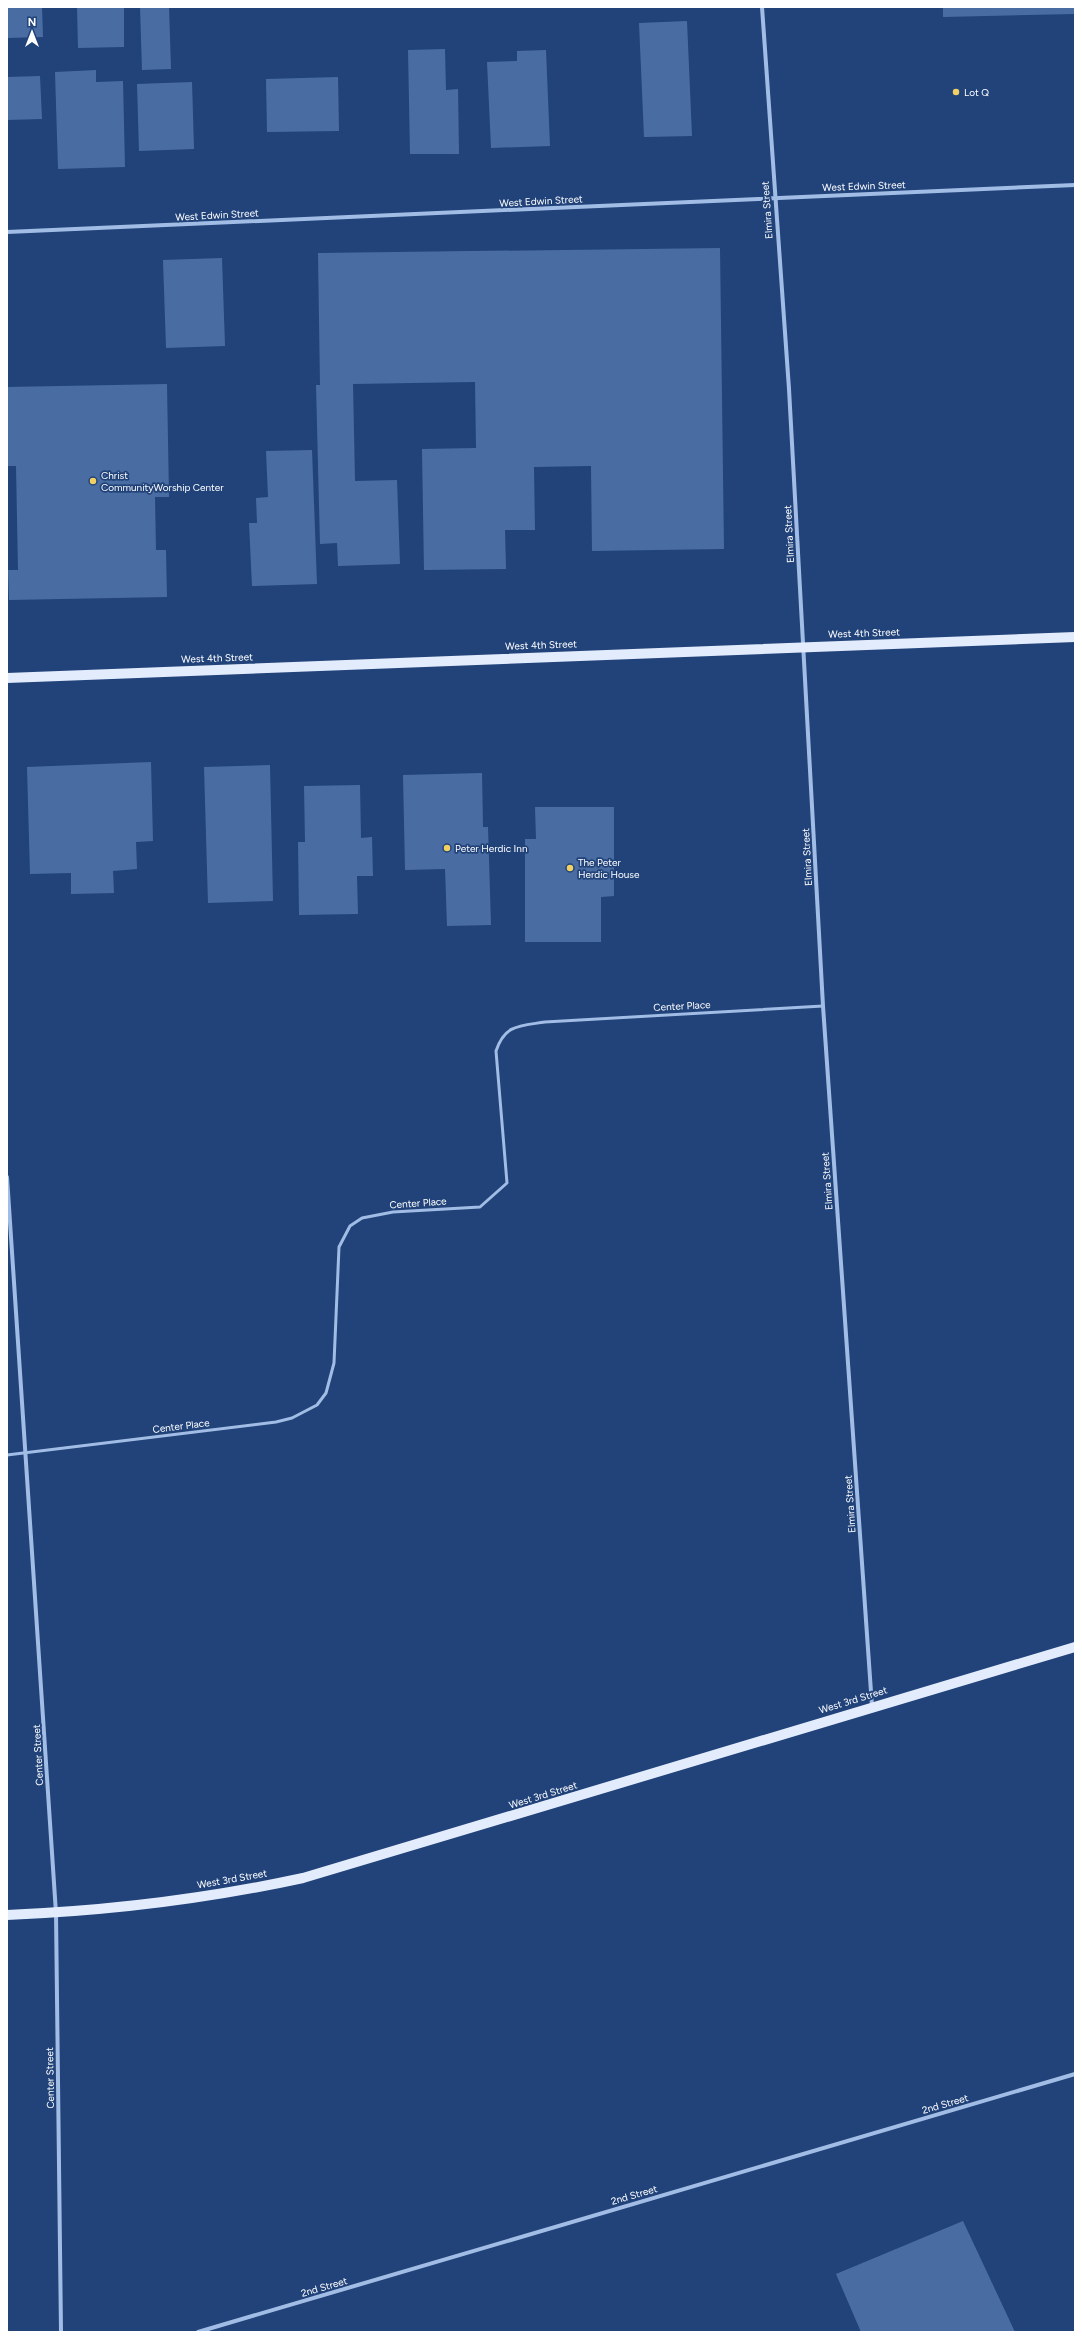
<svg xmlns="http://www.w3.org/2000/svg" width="1082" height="2339" viewBox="0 0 1082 2339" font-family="Figtree,sans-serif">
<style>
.building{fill:#496da3}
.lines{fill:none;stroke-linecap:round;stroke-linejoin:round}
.service{stroke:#a2bde5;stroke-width:3}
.minor{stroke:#a2bde5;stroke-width:4}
.primary{stroke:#e3ecfd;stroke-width:10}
.poi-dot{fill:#f2d064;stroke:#21437a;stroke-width:1.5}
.labels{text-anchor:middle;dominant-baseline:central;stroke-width:3.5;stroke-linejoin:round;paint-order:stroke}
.poi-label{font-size:10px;fill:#fff;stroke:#21437a;text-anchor:start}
.street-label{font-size:10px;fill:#fff;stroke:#21437a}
</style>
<rect width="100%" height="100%" fill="#21437a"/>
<!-- building -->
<g class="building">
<polygon points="7,7 42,7 43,37 7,38"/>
<polygon points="77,7 124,7 124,47 78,48"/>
<polygon points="140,7 169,7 171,69 142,70"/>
<polygon points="943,7 1075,7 1075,14 943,17"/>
<polygon points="687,21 692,136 644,137 639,23"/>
<polygon points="445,49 446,90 458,89 459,154 410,154 408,50"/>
<polygon points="546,50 550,146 491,148 487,62 517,61 517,51"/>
<polygon points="96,70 96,82 123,81 125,167 58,169 55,72"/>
<polygon points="40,76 42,119 7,120 7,77"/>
<polygon points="338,77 339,131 267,132 266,79"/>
<polygon points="192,82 194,149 139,151 137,84"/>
<polygon points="720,248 724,549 592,551 591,466 534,467 535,530 505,530 506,569 424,570 422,449 476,448 475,382 353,384 355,481 397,480 400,564 338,566 337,543 320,544 316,385 320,385 318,253"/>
<polygon points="222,258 225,346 166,348 163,260"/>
<polygon points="167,384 169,497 155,497 156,550 166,550 167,597 9,600 8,570 18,570 16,466 7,466 7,387"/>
<polygon points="312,450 317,584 252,586 249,523 257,523 256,498 268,497 266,451"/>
<polygon points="151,762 153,841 136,842 137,869 113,871 114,893 71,894 71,873 30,874 27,767"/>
<polygon points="270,765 273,901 208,903 204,767"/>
<polygon points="482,773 483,827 488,827 491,925 447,926 445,869 405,870 403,775"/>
<polygon points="360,785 361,838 372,837 373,876 357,876 358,914 299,915 298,842 305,842 304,786"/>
<polygon points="535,807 614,807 614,896 601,897 601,942 525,942 525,839 536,839"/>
<polygon points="963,2221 1015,2332 861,2332 836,2274"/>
</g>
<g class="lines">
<!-- service -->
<path class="service" d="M 7,1455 L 276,1422 L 292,1418 L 317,1405 L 326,1393 L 334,1363 L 339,1247 L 350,1226 L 362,1218 L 393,1212 L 480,1207 L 507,1183 L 496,1051 C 505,1024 520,1026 545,1022 L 823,1006"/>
<!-- minor -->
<g class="minor">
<polyline points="762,7 789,389 823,1006 872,1706"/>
<polyline points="7,232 1075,185"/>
<polyline points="7,1177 56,1913 61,2332"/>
<polyline points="198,2332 1075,2074"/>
</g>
<!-- primary -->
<g class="primary">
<polyline points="7,678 1075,637"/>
<path d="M 7,1915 C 106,1911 206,1899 303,1878 L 1075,1647"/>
</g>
</g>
<!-- markers -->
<g class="poi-dot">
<circle cx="956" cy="92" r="4"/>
<circle cx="93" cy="481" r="4"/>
<circle cx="447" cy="848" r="4"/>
<circle cx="570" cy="868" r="4"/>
</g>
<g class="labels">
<!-- poi labels -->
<g class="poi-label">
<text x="964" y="92">Lot Q</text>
<text x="101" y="475">Christ<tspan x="101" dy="12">CommunityWorship Center</tspan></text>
<text x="455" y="848">Peter Herdic Inn</text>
<text x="578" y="862">The Peter<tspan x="578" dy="12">Herdic House</tspan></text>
</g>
<!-- street labels -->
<g class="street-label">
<text transform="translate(864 186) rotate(-2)">West Edwin Street</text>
<text transform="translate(541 201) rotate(-3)">West Edwin Street</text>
<text transform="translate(767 210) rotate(-94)">Elmira Street</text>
<text transform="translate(217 215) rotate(-3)">West Edwin Street</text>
<text transform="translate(789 534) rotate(-93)">Elmira Street</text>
<text transform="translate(864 633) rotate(-2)">West 4th Street</text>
<text transform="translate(541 645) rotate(-2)">West 4th Street</text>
<text transform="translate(217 658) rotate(-2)">West 4th Street</text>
<text transform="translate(807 857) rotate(-93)">Elmira Street</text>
<text transform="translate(682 1006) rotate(-3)">Center Place</text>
<text transform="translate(827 1181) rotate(-94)">Elmira Street</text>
<text transform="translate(418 1203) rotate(-4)">Center Place</text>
<text transform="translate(181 1426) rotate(-7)">Center Place</text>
<text transform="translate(850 1504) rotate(-94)">Elmira Street</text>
<text transform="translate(853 1700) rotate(-17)">West 3rd Street</text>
<text transform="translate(38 1755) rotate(-93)">Center Street</text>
<text transform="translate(543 1795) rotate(-17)">West 3rd Street</text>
<text transform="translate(232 1879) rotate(-10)">West 3rd Street</text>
<text transform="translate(50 2078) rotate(-91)">Center Street</text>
<text transform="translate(945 2104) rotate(-16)">2nd Street</text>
<text transform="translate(634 2195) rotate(-16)">2nd Street</text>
<text transform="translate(324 2287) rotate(-16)">2nd Street</text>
</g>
</g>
<!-- border -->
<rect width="1082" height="2339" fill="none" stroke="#ffffff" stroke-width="16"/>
<!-- north arrow -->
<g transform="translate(32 32)" stroke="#21437a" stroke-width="3" paint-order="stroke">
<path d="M0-3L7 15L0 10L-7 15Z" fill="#ffffff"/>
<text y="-6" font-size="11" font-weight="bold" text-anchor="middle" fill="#ffffff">N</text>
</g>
</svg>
